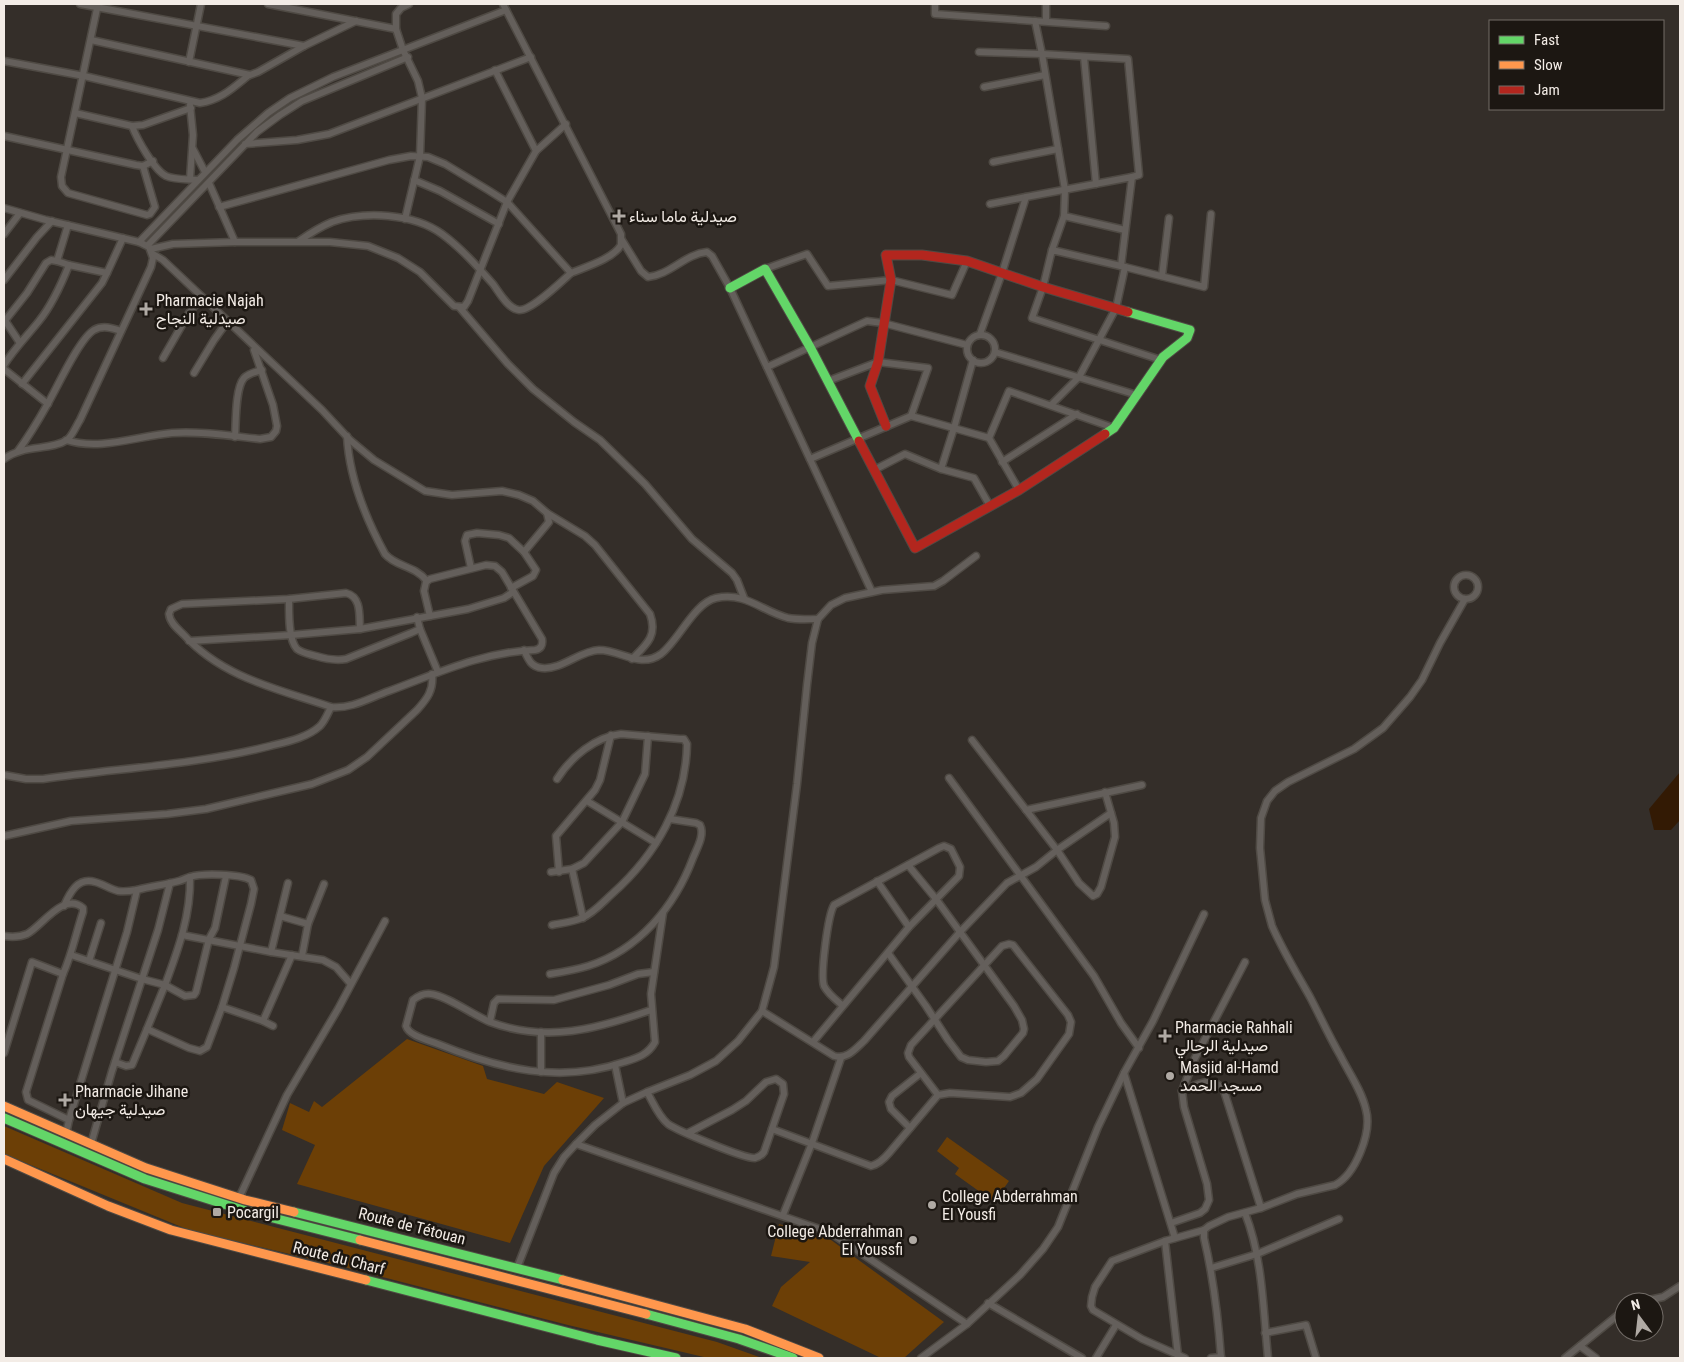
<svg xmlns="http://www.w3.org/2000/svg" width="1684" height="1362" viewBox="0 0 1684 1362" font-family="'Roboto Condensed',Vazirmatn,sans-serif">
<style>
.green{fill:#6c3f06}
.water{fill:#331a04}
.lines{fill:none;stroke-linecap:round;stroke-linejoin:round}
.street-casing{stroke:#4f4a44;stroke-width:9}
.fast-casing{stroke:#4f4a44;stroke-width:11}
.slow-casing{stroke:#4f4a44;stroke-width:11}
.jam-casing{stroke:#4f4a44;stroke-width:11}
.street{stroke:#645f5b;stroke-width:6}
.fast{stroke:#63d668;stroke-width:9}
.slow{stroke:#ff974d;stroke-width:9}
.jam{stroke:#b3261e;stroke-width:9}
.poi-dot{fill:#b0aaa4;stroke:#1c1712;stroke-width:2}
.labels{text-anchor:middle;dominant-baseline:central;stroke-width:5;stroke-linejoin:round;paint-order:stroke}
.poi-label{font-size:16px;fill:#f3ece6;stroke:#1c1712;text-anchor:start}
.street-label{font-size:16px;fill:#f3ece6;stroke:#1c1712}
</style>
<rect width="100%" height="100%" fill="#342e29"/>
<!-- green -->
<g class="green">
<polygon points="407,1039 483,1066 487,1079 544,1094 557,1082 604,1098 544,1166 510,1243 297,1184 315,1145 282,1130 290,1103 309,1112 314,1101 322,1107"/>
<polygon points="4,1126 182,1203 717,1342 762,1358 708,1358 568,1325 340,1266 189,1230 4,1154"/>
<polygon points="947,1137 1009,1181 994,1202 955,1174 959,1168 937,1151"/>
<polygon points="779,1224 831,1240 944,1322 904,1358 881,1358 772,1306 781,1287 810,1262 771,1256"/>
</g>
<!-- water -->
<polygon class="water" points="1680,772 1680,820 1671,830 1654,830 1649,809"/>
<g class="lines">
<defs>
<g id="street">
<polyline points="80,4 304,46"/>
<polyline points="98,4 61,177 62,186 68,193 147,215 150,214 155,207 143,166"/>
<polyline points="268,4 396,29"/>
<polyline points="935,4 935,14 1106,26"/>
<polyline points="1046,21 1046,4"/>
<polyline points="91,40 250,75 258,72 304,46 356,21"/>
<polyline points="979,52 1042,54 1035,21"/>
<polyline points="1084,57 1096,184"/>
<path d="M 4,61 L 84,76 L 200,103 C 221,100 234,87 249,75"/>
<polyline points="189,62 201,4"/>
<polyline points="495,70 536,151"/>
<polyline points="984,87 1045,75"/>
<polyline points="190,105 193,135 190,179"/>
<polyline points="75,113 132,126 143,125 191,108"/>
<path d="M 132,126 C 137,139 154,170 166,176 C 175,180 188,179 198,180"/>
<polyline points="4,136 136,165 143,166 153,161"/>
<polyline points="245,144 297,140 329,134 531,57"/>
<polyline points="193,149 205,172"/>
<polyline points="993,162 1058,149"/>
<polyline points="414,180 440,191 499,224"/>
<polyline points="209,183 235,242"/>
<polyline points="990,204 1026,197"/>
<path d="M 219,207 L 389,160 L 411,156 L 428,157 L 445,164 L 488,190 L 507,202 L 571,273 C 585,267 613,259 621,245 L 621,234 L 503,4"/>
<path d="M 4,208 L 46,220 L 139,242 L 149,247 L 153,258 L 151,267 L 80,420 C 76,426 73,435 67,440 C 50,451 24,444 4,459"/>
<polyline points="1064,216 1065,190 1042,54 1128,59 1139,175 1132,177"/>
<polyline points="405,219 420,156 422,98 418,81 403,50 396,29 396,14 401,8 409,4"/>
<polyline points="68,225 57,261 69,265 107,273 123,238"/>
<polyline points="4,234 20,213"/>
<path d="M 622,240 L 641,271 L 648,277 C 670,275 685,254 707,252 L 712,256 L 730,288 L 872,592"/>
<path d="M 299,241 C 309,234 320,227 332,222 C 364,211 413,213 442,234 C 461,248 477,266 493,284 C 499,292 508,309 519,310 C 531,311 561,282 571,273"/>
<polyline points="139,242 237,140 268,113 290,98 333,77 506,10"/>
<polyline points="148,245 257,132 280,115 302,101 408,57"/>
<polyline points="151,249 173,244 235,242 330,242 368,246 398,258 420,272 454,306 464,307 468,301 507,202 536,151 566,124"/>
<polyline points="1052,250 1064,216 1125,230"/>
<polyline points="153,254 163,260 322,410 350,440 374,460 425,491 452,495 502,491 519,495 533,501 547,513 549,522 524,552"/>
<polyline points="1125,267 1204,287 1211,214"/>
<polyline points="765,269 807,254 828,286 891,280 952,295 967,261"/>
<polyline points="1162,276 1169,218"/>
<polyline points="4,280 37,237 52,221"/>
<polyline points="460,308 508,364 533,389 574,422 600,440 645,484 692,539 732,573 737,580 744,598"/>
<polyline points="4,319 20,343"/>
<polyline points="4,322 27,293 46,263 51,260 57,261"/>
<polyline points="980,334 1002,273 1026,197 1132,177 1121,266"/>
<circle cx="981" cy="349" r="14"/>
<polyline points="995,352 1137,395"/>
<polyline points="163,358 189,313 201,298"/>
<path d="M 4,365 C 14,349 27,336 39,321 C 52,305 61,285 69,265"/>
<polyline points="767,367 867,321 883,323 967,345"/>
<polyline points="4,369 48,404"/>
<polyline points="194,373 214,340 227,322"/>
<polyline points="828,381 878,362 928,368 911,416"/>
<polyline points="22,384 102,283 107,273"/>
<polyline points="1051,405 1079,377 1116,308 1125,267 1052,250 1043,287 1032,318 1161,360"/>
<path d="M 347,436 C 349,477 366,519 385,554 C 396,567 414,565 427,581"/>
<path d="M 235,437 C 236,423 235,388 244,378 C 249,373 255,372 262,370"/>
<polyline points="989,438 1009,391 1114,428"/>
<path d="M 66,440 C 100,451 137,436 172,433 C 201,431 231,436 260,439 L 271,437 L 276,431 L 277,426 L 273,405 L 254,350"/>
<path d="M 18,451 C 29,436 38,421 47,405 C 57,388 79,339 94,330 C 103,325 112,328 121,331"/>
<polyline points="810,459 911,416 989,438 1019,490"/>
<polyline points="1002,462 1077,414"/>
<polyline points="941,469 954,428 973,360"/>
<polyline points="874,470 905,454 941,469 974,478 990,506"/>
<path d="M 547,513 L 585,536 L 595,545 L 650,614 C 658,636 646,645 632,659"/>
<polyline points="471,568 465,541 467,535 477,533 499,535 509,538 524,552 536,570 533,576 511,588"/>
<circle cx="1466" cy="587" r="12"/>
<path d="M 289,599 C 289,612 288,640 297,649 C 302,653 309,654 316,656 C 326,659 335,661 346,659 L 411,633 L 420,629 L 417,617"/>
<path d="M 360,629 C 359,616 362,597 346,593 L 289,599 L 182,604 L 171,609 L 169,614 C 170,623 178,629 184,635 C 223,678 278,689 331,707 C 352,709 369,698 389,691 C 438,673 482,652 535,650 C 541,649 543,645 542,639 L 502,572 L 495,566 L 486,565 L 430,579 L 426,582 L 424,591 L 430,616"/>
<polyline points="420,629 438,672"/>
<polyline points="189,641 291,635 360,629 468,609 504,598 513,592"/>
<path d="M 524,650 C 528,659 531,667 542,668 C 562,670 579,651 599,650 C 621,650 640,669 661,654 C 679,640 694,603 716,598 C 747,592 761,611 788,618 C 798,620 808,619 818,619"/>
<polyline points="972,740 1057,850 1079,883 1093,896 1097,894 1101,887 1115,837 1114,823 1105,792"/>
<path d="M 4,775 L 26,779 L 43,779 C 119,768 196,765 270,746 C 286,742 307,738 320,726 C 325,721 328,713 331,707"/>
<polyline points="949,778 1094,976 1121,1023 1139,1048"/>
<polyline points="587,801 656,843"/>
<polyline points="1026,810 1142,785"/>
<path d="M 4,836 L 71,821 L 167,814 L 206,809 L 312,784 L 348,770 L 367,757 L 417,710 C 427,699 434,690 432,674"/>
<polyline points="572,869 583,918"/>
<polyline points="551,872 572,869 584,863 622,822 645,774 648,736"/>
<polyline points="559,872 556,836 595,790 600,780 611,735"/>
<polyline points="877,881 909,927"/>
<path d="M 64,906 C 70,892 78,877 95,882 C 103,884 110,889 118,891 C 124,892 131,891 137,890"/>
<polyline points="280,916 308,924"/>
<path d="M 552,925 C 562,923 573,922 582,918 C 594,913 603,902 612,894 C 656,855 686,803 687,744 L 684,739 L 680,739 L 621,734 C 595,737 571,757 557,779"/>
<polyline points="182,935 271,952 323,960 336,967 350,983"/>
<path d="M 4,936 C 11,937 20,937 27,934 C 41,927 64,891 83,908 L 83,912 C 76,933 72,954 63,974 L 26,1092 L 28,1100 L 69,1120 L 66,1134"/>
<polyline points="271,952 288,883"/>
<polyline points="888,953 926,1006 948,1040 961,1057 968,1060 986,1062 998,1061 1004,1056 1023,1033 1024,1029 1022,1020 1014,1006 936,899 908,865"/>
<path d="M 71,955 L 142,979 L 165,985 C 178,950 191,915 190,877"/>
<polyline points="302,956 308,924 324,884"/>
<polyline points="89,961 101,923"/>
<path d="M 550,974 C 563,972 575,970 588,966 C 639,950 675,906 693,858 C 697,848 705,835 700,825 L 696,823 L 670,819"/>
<polyline points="222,1007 207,1047 200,1051 189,1048 147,1029 165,985 185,996 194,995 196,992 209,939 215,928 226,876"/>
<path d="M 651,1010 C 597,1029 547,1043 490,1022 C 473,1015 447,996 431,994 C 425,993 418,996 413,1000 L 406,1026 C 409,1036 428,1040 438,1044 C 499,1069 560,1084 624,1062 C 637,1058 648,1055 655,1042 L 651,994 L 663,913"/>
<path d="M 762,1011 L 834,1056 C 847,1060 855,1049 864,1041 L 960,932 L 1007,883 L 1036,867 L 1057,850 L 1111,813"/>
<polyline points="263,1021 292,955"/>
<polyline points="490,1021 494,1003 498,999 554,1000 609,985 638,974 654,972"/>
<path d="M 813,1042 L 909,927 L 959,876 L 960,867 L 951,849 L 944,846 L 939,848 L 834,905 C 828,915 820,975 824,986 C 828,994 836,1000 843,1006"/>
<polyline points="4,1053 32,962 63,974"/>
<polyline points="115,1062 126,1066 132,1065 147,1029"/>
<polyline points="615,1065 623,1103"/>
<polyline points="541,1072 541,1032"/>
<polyline points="1124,1073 1175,1238"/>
<path d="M 1182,1091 C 1196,1085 1214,1074 1224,1091 L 1261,1208"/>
<path d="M 647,1092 C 653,1102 658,1116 668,1124 C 678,1131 745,1159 755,1158 C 759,1157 762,1155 764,1152 L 784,1094 L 783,1084 L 776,1079 L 766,1082 L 746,1101 L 732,1110 L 688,1133"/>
<path d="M 69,1120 L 127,932 L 137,890 C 151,886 165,885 179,881 C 183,880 186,878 190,877 C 202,873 240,874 251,880 L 254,889 L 251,904 L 234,968 L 222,1007 L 263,1021 L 273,1026"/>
<polyline points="910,1128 891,1109 889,1102 892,1096 921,1073"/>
<path d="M 772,1129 L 871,1166 C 879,1164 884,1159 889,1153 L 938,1095 L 950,1093 L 1010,1097 L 1021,1093 L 1037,1079 L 1069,1034 L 1071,1022 L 1068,1015 L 1013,945 L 1009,944 L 1002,946 L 911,1045 L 908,1053 L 909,1057 L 938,1095"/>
<polyline points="91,1144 112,1071 158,930 170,883"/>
<polyline points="576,1144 831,1233 967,1324"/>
<polyline points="239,1198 287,1095 338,1009 385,921"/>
<path d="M 1245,1213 C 1263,1259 1263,1309 1268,1358"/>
<polyline points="783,1215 812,1143 841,1058"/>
<polyline points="1171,1223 1200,1213 1205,1209 1209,1200 1207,1184 1184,1107 1182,1091 1195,1058 1245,962"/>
<polyline points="1165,1241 1178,1356"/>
<polyline points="517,1268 554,1173 564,1157 576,1144 595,1125 623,1103 647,1092 690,1075 716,1061 738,1041 762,1011 774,967 797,784 807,685 812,643 818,619 831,605 845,598 882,590 934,586 943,581 976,556"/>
<polyline points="1211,1268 1257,1254 1339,1219"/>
<polyline points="1640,1302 1663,1297 1680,1286"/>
<polyline points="988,1303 1082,1358"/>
<polyline points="1265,1333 1306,1325 1316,1358"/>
<polyline points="1580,1346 1596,1358"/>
<polyline points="921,1358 967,1324 1020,1275 1043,1249 1058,1227 1098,1127 1124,1073 1153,1021 1204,914"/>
<polyline points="1096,1358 1116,1325"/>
<polyline points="1185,1358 1142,1339 1093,1310 1091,1306 1092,1297 1095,1287 1112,1261 1165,1241 1204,1230"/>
<polyline points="1211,1358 1221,1357"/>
<path d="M 1221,1358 C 1218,1315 1214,1280 1204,1238 L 1204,1230 L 1209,1226 L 1228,1217 L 1261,1208 L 1297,1194 L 1335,1185 C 1356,1174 1372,1132 1366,1110 C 1362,1091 1349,1073 1340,1055 C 1329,1036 1320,1016 1310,997 C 1297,974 1283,951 1272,926 L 1265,900 L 1260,848 L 1261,818 L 1267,801 L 1275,791 L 1288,782 L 1354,749 L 1383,728 L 1410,697 L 1422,680 L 1440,643 L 1465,599"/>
<polyline points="1565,1358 1624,1310"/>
</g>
<g id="fast">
<polyline points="730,288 765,269 810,347 859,441"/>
<polyline points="1105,434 1114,428 1163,357 1187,338 1190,330 1128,312"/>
<polyline points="4,1118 145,1179 246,1211 360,1240"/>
<polyline points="294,1212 563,1280"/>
<polyline points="366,1280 597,1340 676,1358"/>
<polyline points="646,1314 739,1339 793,1358"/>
</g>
<g id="slow">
<polyline points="4,1106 146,1168 245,1200 294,1212"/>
<polyline points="4,1159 108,1206 171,1230 366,1280"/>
<polyline points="360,1240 646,1314"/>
<polyline points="563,1280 745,1329 819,1358"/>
</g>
<g id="jam">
<polyline points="886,426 870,386 878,362 891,280 886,255 922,255 967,261 1043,287 1128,312"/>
<polyline points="859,441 915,548 1019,490 1105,434"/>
</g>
</defs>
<!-- street casing -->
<use href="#street" class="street-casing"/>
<!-- fast casing -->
<use href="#fast" class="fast-casing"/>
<!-- slow casing -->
<use href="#slow" class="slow-casing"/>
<!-- jam casing -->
<use href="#jam" class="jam-casing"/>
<!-- street -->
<use href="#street" class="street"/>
<!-- fast -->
<use href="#fast" class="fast"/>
<!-- slow -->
<use href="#slow" class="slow"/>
<!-- jam -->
<use href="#jam" class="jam"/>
</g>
<!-- markers -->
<g class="poi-dot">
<path d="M616.5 208.5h5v5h5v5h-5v5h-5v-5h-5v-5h5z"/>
<path d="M143.5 301.5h5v5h5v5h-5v5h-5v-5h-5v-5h5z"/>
<path d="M1162.5 1028.5h5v5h5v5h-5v5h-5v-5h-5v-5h5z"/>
<circle cx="1170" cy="1076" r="5"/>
<path d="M62.5 1092.5h5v5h5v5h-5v5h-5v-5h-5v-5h5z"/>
<circle cx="932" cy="1205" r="5"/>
<rect x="212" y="1207" width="10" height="10" rx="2.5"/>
<circle cx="913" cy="1240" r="5"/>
</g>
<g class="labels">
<!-- poi labels -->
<g class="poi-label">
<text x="629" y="216">صيدلية ماما سناء</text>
<text x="156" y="300">Pharmacie Najah<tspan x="156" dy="18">صيدلية النجاح</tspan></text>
<text x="1175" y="1027">Pharmacie Rahhali<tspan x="1175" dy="18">صيدلية الرحالي</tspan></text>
<text x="1180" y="1067">Masjid al-Hamd<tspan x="1180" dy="18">مسجد الحمد</tspan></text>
<text x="75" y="1091">Pharmacie Jihane<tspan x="75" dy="18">صيدلية جيهان</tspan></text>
<text x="942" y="1196">College Abderrahman<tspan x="942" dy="18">El Yousfi</tspan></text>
<text x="227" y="1212">Pocargil</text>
<text x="903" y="1231" text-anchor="end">College Abderrahman<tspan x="903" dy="18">El Youssfi</tspan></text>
</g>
<!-- street labels -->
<g class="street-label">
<text transform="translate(412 1226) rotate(14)">Route de Tétouan</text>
<text transform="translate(339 1258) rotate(14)">Route du Charf</text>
</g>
</g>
<!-- border -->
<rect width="1684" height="1362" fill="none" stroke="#f3ece6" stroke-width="10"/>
<!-- legend -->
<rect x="1489" y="20" width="175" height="90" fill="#1c1712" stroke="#726c67"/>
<rect x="1499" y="36" width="25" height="8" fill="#63d668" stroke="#726c67"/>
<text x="1534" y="45" font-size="15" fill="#f3ece6">Fast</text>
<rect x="1499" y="61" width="25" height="8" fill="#ff974d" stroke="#726c67"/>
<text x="1534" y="70" font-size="15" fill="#f3ece6">Slow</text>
<rect x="1499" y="86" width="25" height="8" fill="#b3261e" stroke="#726c67"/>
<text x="1534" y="95" font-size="15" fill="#f3ece6">Jam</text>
<!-- north arrow -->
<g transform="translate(1639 1317) rotate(345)"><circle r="24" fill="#1c1712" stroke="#726c67"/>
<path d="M0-4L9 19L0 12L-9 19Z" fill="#b0aaa4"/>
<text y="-8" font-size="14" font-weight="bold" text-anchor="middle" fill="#f3ece6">N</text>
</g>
</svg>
